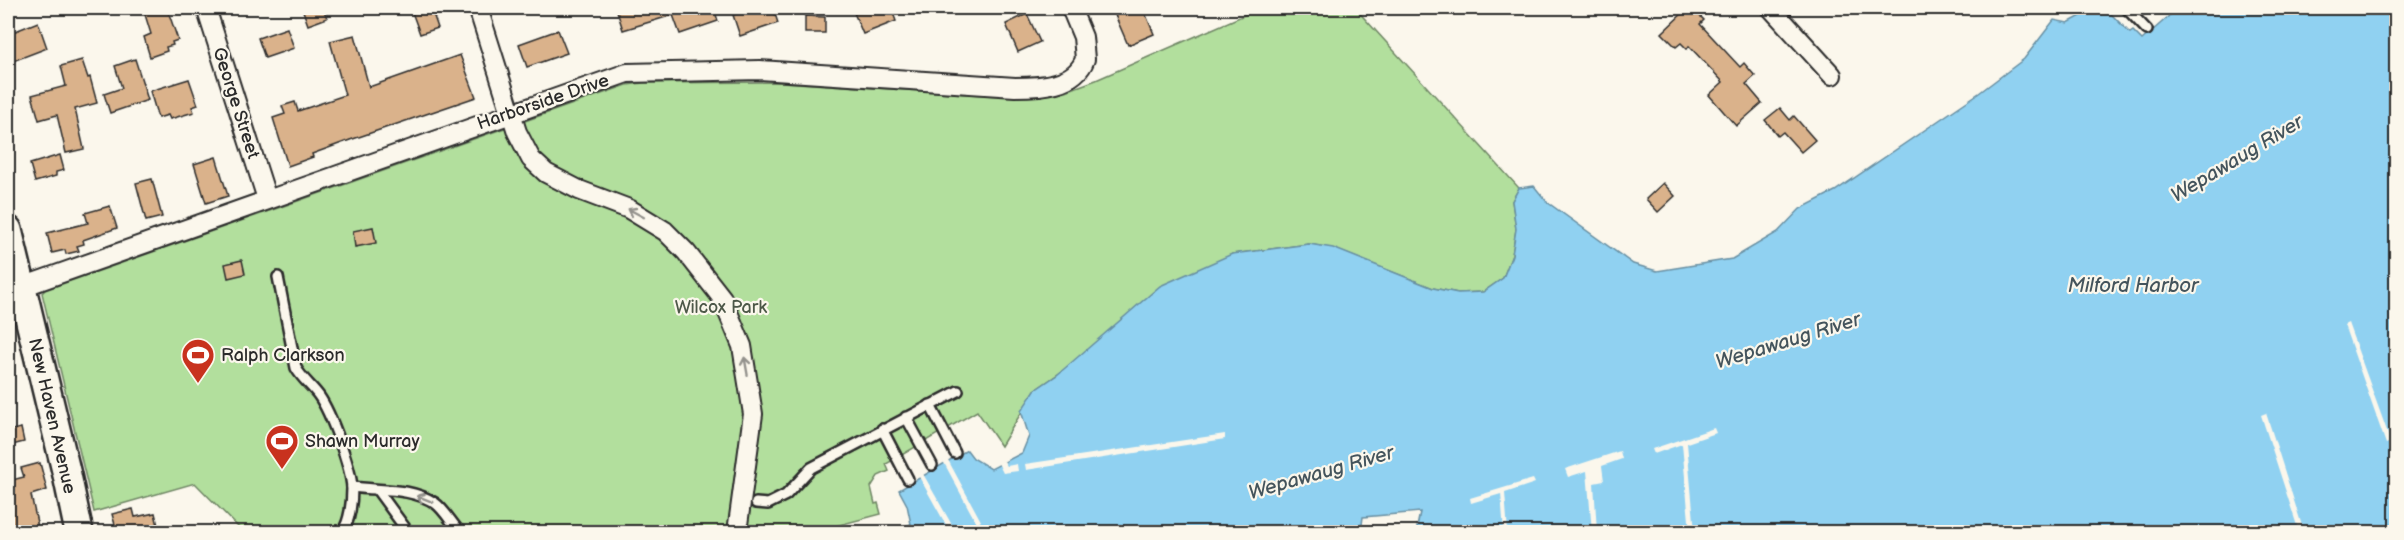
<svg xmlns="http://www.w3.org/2000/svg" width="2404" height="540" viewBox="0 0 2404 540" font-family="'Balsamiq Sans',sans-serif">
<style>
.green{fill:#b2df9d;stroke:#6e8564;stroke-width:1.5}
.water{fill:#90d1f1;stroke:#688fa2;stroke-width:1.5}
.pier{fill:#fbf7ec}
.building{fill:#dab28b;stroke:#2b2b2b;stroke-width:1.5}
.lines{fill:none;stroke-linecap:round;stroke-linejoin:round}
.service-casing{stroke:#2b2b2b;stroke-width:14}
.minor-casing{stroke:#2b2b2b;stroke-width:22}
.secondary-casing{stroke:#2b2b2b;stroke-width:32}
.service{stroke:#fbf7ec;stroke-width:9}
.minor{stroke:#fbf7ec;stroke-width:18}
.secondary{stroke:#fbf7ec;stroke-width:27}
.oneway{stroke:#93918c}
.labels{text-anchor:middle;dominant-baseline:central;stroke-width:4.5;stroke-linejoin:round;paint-order:stroke}
.street-label{font-size:18px;fill:#2b2b2b;stroke:#fbf7ec}
.park-label{font-size:18px;fill:#4d5848;stroke:#fbf7ec}
.poi-label{font-size:18px;fill:#2b2b2b;stroke:#fbf7ec;text-anchor:start}
.water-label{font-size:20px;font-style:italic;fill:#44545c;stroke:#fbf7ec}
</style>
<rect width="100%" height="100%" fill="#fbf7ec"/>
<filter id="ink" filterUnits="userSpaceOnUse"><feTurbulence type="fractalNoise" baseFrequency=".0167" numOctaves="2"/><feDisplacementMap in="SourceGraphic" scale="12" xChannelSelector="R" yChannelSelector="G"/><feConvolveMatrix kernelMatrix="1 2 1 2 8 2 1 2 1" color-interpolation-filters="sRGB"/></filter>
<g filter="url(#ink)">
<!-- green -->
<polygon class="green" points="1260,8 1355,8 1519,188 1512,201 1516,229 1512,255 1503,278 1483,292 1458,293 1433,288 1334,249 1309,244 1232,254 1035,390 1001,446 977,411 886,464 889,471 878,476 871,487 875,504 878,503 881,514 813,532 243,532 195,483 94,512 42,293 45,290 627,85 643,83 781,82 999,96 1040,96 1066,91 1096,80"/>
<!-- water -->
<polygon class="water" points="2096,8 2105,8 2130,33 2133,31 2142,40 2178,8 2396,8 2396,528 2395,532 1416,532 1420,512 1363,517 1361,532 889,532 911,524 907,505 899,490 967,450 973,458 991,469 1022,453 1029,436 1021,411 1035,390 1057,375 1160,286 1232,254 1309,244 1333,248 1433,288 1458,293 1483,292 1503,278 1512,255 1516,229 1512,201 1519,188 1534,186 1547,202 1633,264 1657,271 1732,259 1778,232 1800,209 1835,191 1979,93 2024,59 2054,20 2068,23"/>
<!-- pier -->
<g class="pier">
<polygon points="2348,323 2391,442 2386,444 2344,325"/>
<polygon points="2266,413 2304,532 2299,532 2261,415"/>
<polygon points="1714,428 1716,433 1687,443 1695,532 1690,532 1682,444 1654,454 1652,449"/>
<polygon points="1225,434 1225,439 1026,470 1025,464"/>
<polygon points="1620,451 1622,459 1602,466 1604,481 1594,483 1597,532 1592,532 1587,471 1568,477 1565,469"/>
<polygon points="947,458 981,521 977,524 943,461"/>
<polygon points="1004,461 1007,466 1017,464 1018,471 1003,473 998,463"/>
<polygon points="922,472 956,532 950,532 918,475"/>
<polygon points="1533,479 1535,483 1505,493 1508,532 1504,532 1501,494 1471,503 1470,498"/>
</g>
<!-- building -->
<g class="building">
<polygon points="143,8 167,8 178,40 172,42 173,45 166,47 167,51 150,57 144,37 151,34"/>
<polygon points="302,8 323,8 327,18 308,25"/>
<polygon points="425,8 431,8 438,28 420,34 412,12"/>
<polygon points="616,8 686,8 686,9 714,8 718,21 680,34 673,15 623,30"/>
<polygon points="755,8 773,8 778,23 740,36 733,15"/>
<polygon points="852,8 891,8 896,21 863,34"/>
<polygon points="1112,8 1143,8 1154,34 1128,45"/>
<polygon points="1688,8 1692,8 1704,20 1700,24 1740,67 1744,63 1755,76 1746,84 1762,103 1736,126 1709,95 1723,82 1689,46 1687,49 1681,43 1676,47 1662,33"/>
<polygon points="1027,14 1040,42 1018,52 1006,24"/>
<polygon points="805,16 825,17 825,33 805,33"/>
<polygon points="38,22 47,48 8,63 8,34"/>
<polygon points="287,28 294,48 265,58 258,38"/>
<polygon points="558,30 567,53 527,67 519,44"/>
<polygon points="355,35 369,87 460,55 476,97 350,140 312,154 313,157 288,166 273,118 285,114 282,106 295,102 298,111 345,95 330,41"/>
<polygon points="135,59 148,100 110,113 104,94 122,88 115,66"/>
<polygon points="82,60 88,78 90,77 97,103 75,109 84,149 66,153 57,115 39,120 32,95 66,86 61,66"/>
<polygon points="189,79 198,105 192,107 194,112 170,119 168,115 158,118 150,91"/>
<polygon points="1780,108 1790,120 1794,116 1815,140 1801,152 1783,132 1778,136 1765,120"/>
<polygon points="60,155 64,170 56,172 56,176 35,182 30,164"/>
<polygon points="216,157 228,196 206,203 194,164"/>
<polygon points="152,179 162,217 146,221 136,183"/>
<polygon points="1663,183 1675,196 1658,212 1646,199"/>
<polygon points="110,206 117,228 83,240 84,244 77,246 79,251 66,254 65,250 52,253 47,233 88,223 85,213"/>
<polygon points="373,227 376,243 355,247 353,231"/>
<polygon points="242,260 245,274 228,278 225,264"/>
<polygon points="21,428 24,442 8,446 8,431"/>
<polygon points="40,463 47,490 31,495 39,532 8,532 8,481 24,477 21,468"/>
<polygon points="133,509 135,517 155,513 159,530 149,532 117,532 112,514"/>
</g>
<g class="lines">
<defs>
<g id="service">
<polyline points="2126,8 2147,30"/>
<path d="M 278,277 L 296,368 C 302,379 312,386 319,396 C 331,413 351,468 352,488 C 352,501 350,522 342,532"/>
<polyline points="930,405 955,453"/>
<polyline points="906,417 932,465"/>
<polyline points="882,429 908,479"/>
<path d="M 352,487 C 380,491 410,487 435,503 C 444,509 452,524 460,532"/>
<polyline points="378,491 408,532"/>
<polyline points="756,503 768,504 786,495 811,468 958,391"/>
</g>
<g id="minor">
<polyline points="206,8 267,199"/>
<polyline points="478,8 517,132 531,159 546,173 579,190 629,209 665,231 686,252 722,298 742,346 753,414 737,532"/>
<polyline points="1771,8 1832,75"/>
<path d="M 22,287 L 627,73 L 760,70 L 1015,87 C 1040,87 1075,86 1085,59 L 1083,37 L 1071,8"/>
</g>
<polyline id="secondary" points="8,230 67,475 79,532"/>
</defs>
<!-- service casing -->
<use href="#service" class="service-casing"/>
<!-- minor casing -->
<use href="#minor" class="minor-casing"/>
<!-- secondary casing -->
<use href="#secondary" class="secondary-casing"/>
<!-- service -->
<use href="#service" class="service"/>
<!-- minor -->
<use href="#minor" class="minor"/>
<!-- secondary -->
<use href="#secondary" class="secondary"/>
</g>
<!-- one-way arrows -->
<defs><path id="oneway-shaft" d="M-6 0H5M1.5-3L5.5 0L1.5 3" fill="none" stroke-width="1.6" stroke-linecap="round" stroke-linejoin="round" transform="scale(1.5)"/></defs>
<g class="oneway">
<use href="#oneway-shaft" transform="translate(636 213) rotate(-152)"/>
<use href="#oneway-shaft" transform="translate(746 366) rotate(-100)"/>
<use href="#oneway-shaft" transform="translate(425 499) rotate(-158)"/>
</g>
</g>
<!-- icons -->
<defs>
<symbol id="stadium-pin" viewBox="-11 -11 22 30"><path d="M0 17L-7.5 6A9.5 9.5 0 1 1 7.5 6Z" fill="#c8321e" stroke="#fbf7ec"/><path d="M0-5a6.5 5 0 1 0 0 10a6.5 5 0 1 0 0-10ZM-3.5-1.8h7v3.6h-7Z" fill="#fff"/></symbol>
</defs>
<g fill-rule="evenodd">
<use href="#stadium-pin" x="179" y="336" width="38" height="52"/>
<use href="#stadium-pin" x="263" y="422" width="38" height="52"/>
</g>
<g class="labels">
<!-- street labels -->
<g class="street-label">
<text transform="translate(543 102) rotate(-19)">Harborside Drive</text>
<text transform="translate(236 103) rotate(72)">George Street</text>
<text transform="translate(52 416) rotate(77)">New Haven Avenue</text>
</g>
<!-- park labels -->
<g class="park-label">
<text x="721" y="307">Wilcox Park</text>
</g>
<!-- poi labels -->
<g class="poi-label">
<text x="221" y="355">Ralph Clarkson</text>
<text x="305" y="441">Shawn Murray</text>
</g>
<!-- water labels -->
<g class="water-label">
<text transform="translate(2237 159) rotate(-31)">Wepawaug River</text>
<text x="2133" y="286">Milford Harbor</text>
<text transform="translate(1788 341) rotate(-17)">Wepawaug River</text>
<text transform="translate(1321 473) rotate(-16)">Wepawaug River</text>
</g>
</g>
<!-- margin -->
<rect width="2404" height="540" fill="none" stroke="#fbf7ec" stroke-width="30"/>
<rect x="15" y="15" width="2374" height="510" fill="none" stroke="#2b2b2b" stroke-width="2" filter="url(#ink)"/>
</svg>
